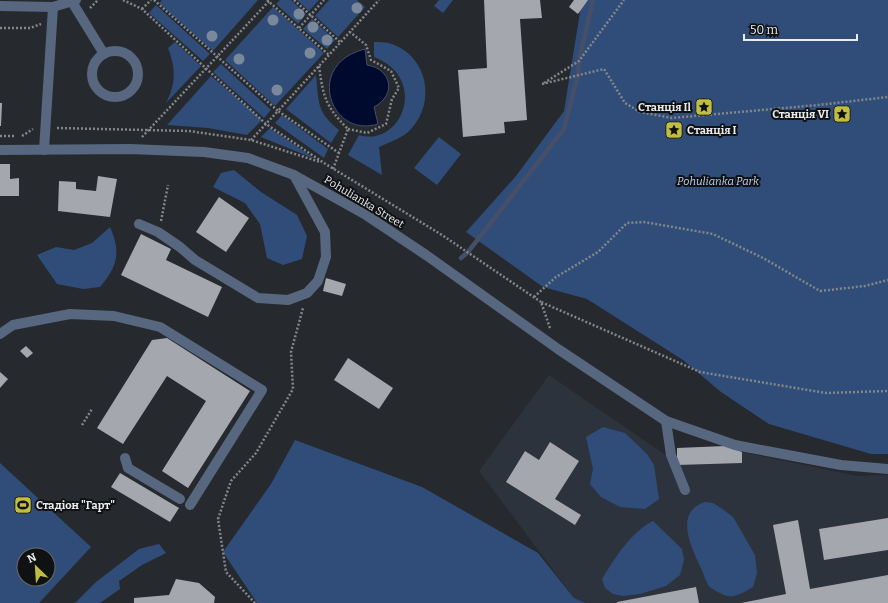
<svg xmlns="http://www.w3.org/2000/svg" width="888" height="603" viewBox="0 0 888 603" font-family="Bitter,serif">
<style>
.built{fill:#2d333c}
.green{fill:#304d79;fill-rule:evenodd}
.water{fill:#000a2f;stroke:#464e68}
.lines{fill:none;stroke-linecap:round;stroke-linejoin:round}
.stream{stroke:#464e68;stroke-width:4.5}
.building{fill:#a4a7ad}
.path{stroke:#84878a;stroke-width:2.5;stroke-dasharray:2 2;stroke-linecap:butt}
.minor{stroke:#56677f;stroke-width:10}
.tree{fill:#7a889b}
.labels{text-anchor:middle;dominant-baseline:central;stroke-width:4;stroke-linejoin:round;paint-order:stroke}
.poi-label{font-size:11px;font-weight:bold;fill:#eaecee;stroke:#101113;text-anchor:end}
.park-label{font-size:11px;font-style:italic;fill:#bfd5f5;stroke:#101113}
.street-label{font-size:11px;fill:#eaecee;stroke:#101113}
</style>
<rect width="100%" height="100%" fill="#26292d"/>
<!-- built -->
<polygon class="built" points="549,375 667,456 677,457 677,448 725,446 742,452 857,476 888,475 888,603 586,603 574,598 479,471"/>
<!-- green -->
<g class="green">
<polygon points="162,0 258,0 213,51 159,3"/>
<polygon points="280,0 291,0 306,14 298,24 276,4"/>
<polygon points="297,0 319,0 309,11"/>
<polygon points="329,0 357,0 365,7 338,37 315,16"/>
<polygon points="439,0 453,0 443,13 434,6"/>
<polygon points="582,0 888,0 888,454 871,454 769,424 721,392 683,360 587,299 543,287 466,232 516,176 564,111"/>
<polygon points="156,5 210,54 203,61 149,13"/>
<polygon points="273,7 324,53 275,106 225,60"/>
<polygon points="312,19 335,40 327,49 303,29"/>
<path d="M 175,42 L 201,66 L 166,103 C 176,84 176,69 168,48 Z"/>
<path d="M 374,42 C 379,42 386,42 392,44 C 428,57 436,102 411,129 C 403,138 390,142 379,147 L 382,175 L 348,155 L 359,135 C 401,148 430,79 374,57 Z"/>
<polygon points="221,64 271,110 264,118 213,72"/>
<path d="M 316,75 C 319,102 316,112 339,130 L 331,143 L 286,109 Z"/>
<polygon points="211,76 262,120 247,135 208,128 167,125"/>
<polygon points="282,115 328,149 324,158 275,123"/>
<polygon points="270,128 315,159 261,137"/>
<polygon points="439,137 461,154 437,185 414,168"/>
<polygon points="234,170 261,192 297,215 307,236 302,259 283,265 267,258 260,224 245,203 213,187 221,173"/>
<path d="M 110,227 C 121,252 118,266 100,287 L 83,289 L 57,284 L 37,255 L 56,247 L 74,250 L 92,243 Z"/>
<polygon points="603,427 625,433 647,454 654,465 659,499 645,509 620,507 601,497 590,484 593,469 586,437"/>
<polygon points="295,440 422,487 538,553 574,598 586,603 257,603 223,552 271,484"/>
<path d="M 0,463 L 91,547 L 39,603 L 0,603 ZM 24,555 L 48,555 L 48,579 L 24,579 Z"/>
<path d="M 705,502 L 713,503 L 721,508 L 733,517 L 740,529 L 755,555 L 757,573 L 753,587 C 744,592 735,599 724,595 C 721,594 714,590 711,588 C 706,584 704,574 701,568 C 692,549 673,512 705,502 Z"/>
<path d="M 653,521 L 682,549 L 684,560 L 680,575 L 666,586 L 640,594 L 623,596 L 613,594 L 605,588 L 602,579 C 616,557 629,534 653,521 Z"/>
<polygon points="159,544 166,553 142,565 119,581 120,589 100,603 75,603 96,582 139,549"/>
</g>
<!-- water -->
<path class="water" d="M 365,49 L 367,65 C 392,69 397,95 374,107 L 378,124 C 330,139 304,64 365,49 Z"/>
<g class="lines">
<!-- stream -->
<polyline class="stream" points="461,258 468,252 564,129 578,75 579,61 593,0"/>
</g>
<!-- building -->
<g class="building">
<polygon points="484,0 540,0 542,18 520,19 527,120 504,122 505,133 463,137 458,70 487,68"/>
<polygon points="574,0 588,0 578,14 569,7"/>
<polygon points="0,103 2,103 1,126 0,126"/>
<polygon points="0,164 10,164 10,179 19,178 19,196 0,196"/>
<polygon points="98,176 117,179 110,217 58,211 59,181 76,182 76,189 96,191"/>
<polygon points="219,197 249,218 226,252 196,232"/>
<polygon points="141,234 171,249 166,260 222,287 208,317 121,275"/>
<polygon points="326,278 346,284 342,296 323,291"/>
<polygon points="167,338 250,391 188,488 162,471 206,401 167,376 123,444 97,428 152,340"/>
<polygon points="26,346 33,353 27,358 20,351"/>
<polygon points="348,358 393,388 379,409 334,380"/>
<polygon points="0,372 8,379 0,388"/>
<polygon points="550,442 579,461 555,499 581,515 575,525 506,482 525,451 539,460"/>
<polygon points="725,446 742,452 742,463 677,465 677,448"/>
<polygon points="120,473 179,508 170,522 111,487"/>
<polygon points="888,518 888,550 824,560 819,529"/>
<polygon points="798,520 810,589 888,575 888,603 741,603 786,594 773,525"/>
<polygon points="176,579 199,583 215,597 214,603 134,603 134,598 169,595"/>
<polygon points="696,587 699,603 617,603 617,602"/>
</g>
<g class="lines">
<!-- path -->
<g class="path">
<polyline points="123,0 142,9 266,124 324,163 442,235 541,302"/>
<polyline points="154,0 278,111 379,0"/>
<polyline points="267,0 329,55"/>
<polyline points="294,0 340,42"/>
<polyline points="90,8 98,0"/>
<polyline points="142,9 151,0"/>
<polyline points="0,28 30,28 41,24"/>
<polyline points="299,28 324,0"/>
<path d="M 319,66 C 323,97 326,107 348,129 L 333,169"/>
<polyline points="544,83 579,61 624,0"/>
<polyline points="542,84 604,69 625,103 640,112 672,118 818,105 888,97"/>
<polyline points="57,128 189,131 251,140 320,162"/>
<polyline points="348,129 367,133 386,124 392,99 399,88 391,71 371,60 366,45 350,32"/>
<polyline points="0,136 15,136"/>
<polyline points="22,136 33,129"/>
<polyline points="142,137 270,0"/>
<polyline points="251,140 278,111 339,153"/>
<polyline points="161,221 168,185"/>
<polyline points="534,297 556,277 598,252 627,223 644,222 713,234 763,258 820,291 865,286 888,280"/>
<polyline points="550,328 541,302 700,372 826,393 888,391"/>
<polyline points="82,425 92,409"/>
<polyline points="255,603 226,572 218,519 231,481 256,453 293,389 291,352 303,308"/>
</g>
<!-- minor -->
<g class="minor">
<polyline points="72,2 104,54"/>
<polyline points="0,6 53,7 76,0"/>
<circle cx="115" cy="74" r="23"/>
<polyline points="0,150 130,149 204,152 248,158 294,175 366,215 426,255 558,349 666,421 735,445 841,465 888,469"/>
<polyline points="44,150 53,7"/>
<polyline points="139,224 158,232 180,247 195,260 258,298 288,300 307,293 318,281 326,257 325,232 294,175"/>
<polyline points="0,334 13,325 70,314 114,316 160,327 262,390 190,505"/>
<polyline points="666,421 671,455 685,490"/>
<polyline points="125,458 128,468 180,499"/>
</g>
</g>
<!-- trees -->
<g class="tree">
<circle cx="357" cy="8" r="5.5"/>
<circle cx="299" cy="14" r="5.5"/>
<circle cx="273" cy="20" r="5.5"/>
<circle cx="313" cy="27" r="5.5"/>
<circle cx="212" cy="36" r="5.5"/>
<circle cx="327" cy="40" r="5.5"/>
<circle cx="310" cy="53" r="5.5"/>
<circle cx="239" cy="59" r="5.5"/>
<circle cx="277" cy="90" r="5.5"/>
</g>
<!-- icons -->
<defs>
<symbol id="sight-square" viewBox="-11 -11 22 22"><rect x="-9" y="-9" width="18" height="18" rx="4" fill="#c0be41" stroke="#101113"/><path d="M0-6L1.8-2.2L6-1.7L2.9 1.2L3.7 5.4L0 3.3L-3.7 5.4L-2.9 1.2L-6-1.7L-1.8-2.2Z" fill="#111"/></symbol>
<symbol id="stadium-square" viewBox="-11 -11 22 22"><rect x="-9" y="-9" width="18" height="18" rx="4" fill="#c0be41" stroke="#101113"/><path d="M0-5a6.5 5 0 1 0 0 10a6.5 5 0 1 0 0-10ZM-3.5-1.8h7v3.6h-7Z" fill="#111"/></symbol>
</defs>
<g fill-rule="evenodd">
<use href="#sight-square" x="694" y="97" width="20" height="20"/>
<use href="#sight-square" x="832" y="104" width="20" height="20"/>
<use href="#sight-square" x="664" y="120" width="20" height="20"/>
<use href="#stadium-square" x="13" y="495" width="20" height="20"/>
</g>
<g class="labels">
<!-- poi labels -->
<g class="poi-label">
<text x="691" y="107">Cтанція Il</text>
<text x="829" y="114">Станція VI</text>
<text x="687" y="130" text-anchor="start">Cтанція I</text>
<text x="36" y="505" text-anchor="start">Стадіон "Гарт"</text>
</g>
<!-- park labels -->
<g class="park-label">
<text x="718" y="181">Pohulianka Park</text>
</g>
<!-- street labels -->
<g class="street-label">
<text transform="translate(364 202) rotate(31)">Pohulianka Street</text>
</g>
</g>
<!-- north arrow -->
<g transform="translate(36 567) rotate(335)"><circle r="19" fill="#101113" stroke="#67696b"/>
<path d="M0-3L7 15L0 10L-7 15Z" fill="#c0be41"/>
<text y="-6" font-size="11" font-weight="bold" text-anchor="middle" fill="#eaecee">N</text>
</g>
<!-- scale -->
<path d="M744 34v6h113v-6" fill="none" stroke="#eaecee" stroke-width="2"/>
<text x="750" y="34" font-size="12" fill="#eaecee" stroke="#101113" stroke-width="3" paint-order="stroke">50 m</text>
</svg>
